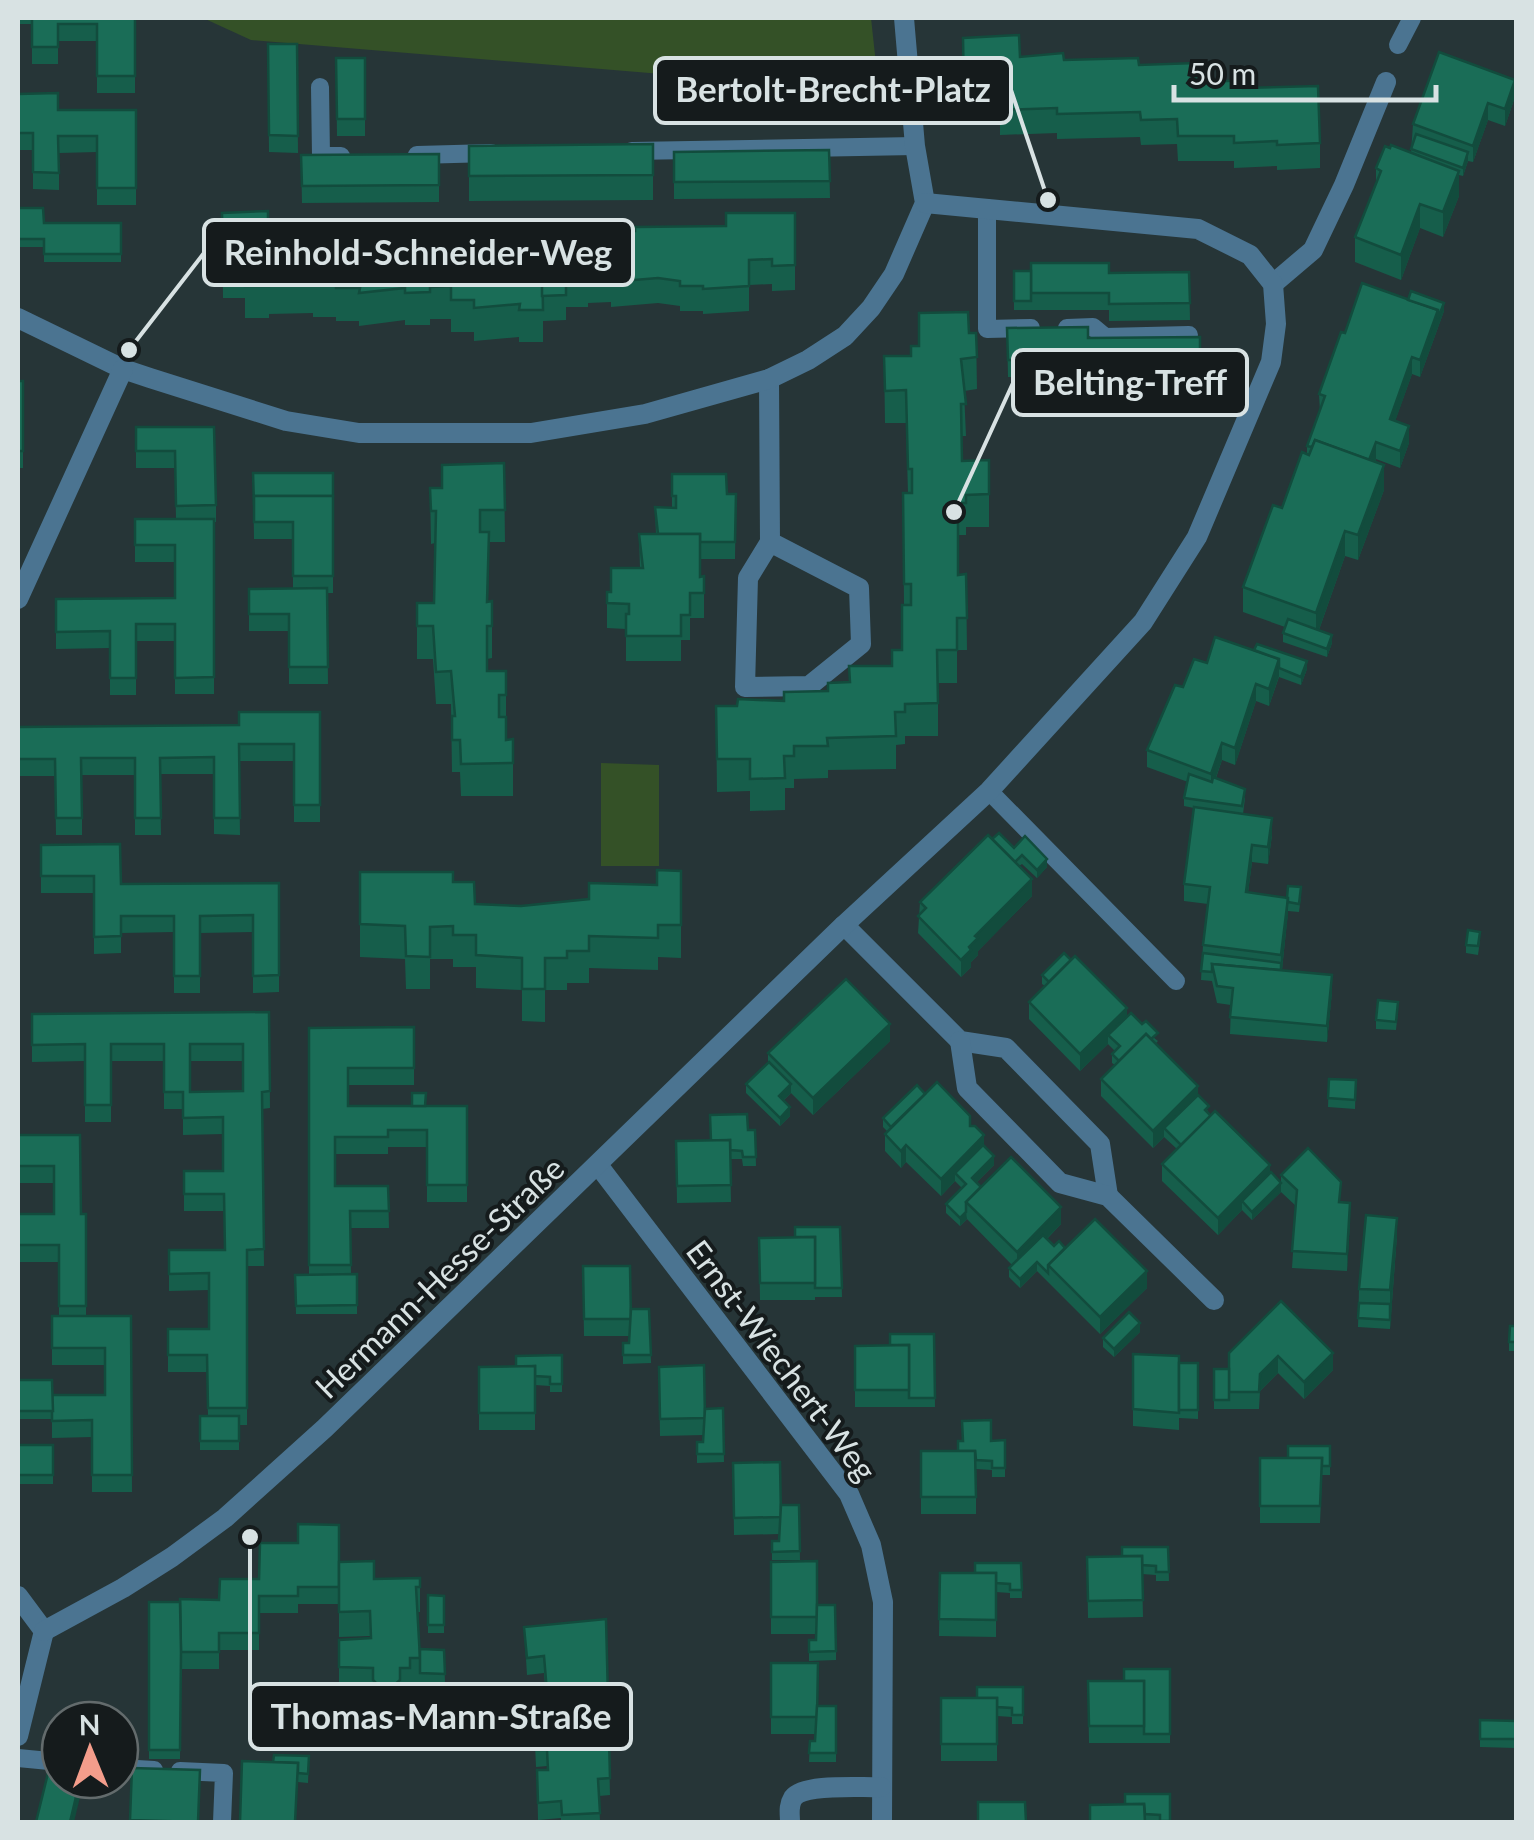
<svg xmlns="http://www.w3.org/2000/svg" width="1534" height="1840" viewBox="0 0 1534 1840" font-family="Lato,sans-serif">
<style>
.green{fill:#345127}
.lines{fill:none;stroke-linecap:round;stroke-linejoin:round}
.service{stroke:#4b7491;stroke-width:18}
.pedestrian{stroke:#4b7491;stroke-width:20}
.minor{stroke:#4b7491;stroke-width:20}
.wall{fill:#165e4b;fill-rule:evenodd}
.shaded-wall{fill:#124c3d}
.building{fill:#1a6d57;stroke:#124c3d;stroke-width:2.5;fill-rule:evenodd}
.labels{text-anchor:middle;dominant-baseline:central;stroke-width:8;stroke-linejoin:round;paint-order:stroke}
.street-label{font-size:32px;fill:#d8e2e3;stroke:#151b1c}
.leader{fill:none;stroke:#d8e2e3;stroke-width:4}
.callout-dot{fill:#d8e2e3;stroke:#151b1c;stroke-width:4}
.callout{fill:#151b1c;stroke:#d8e2e3;stroke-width:4}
.callout-label{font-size:35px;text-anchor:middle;font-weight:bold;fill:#d8e2e3}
</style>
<rect width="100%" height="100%" fill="#263537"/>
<!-- green -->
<g class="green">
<polygon points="203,18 871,18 879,92 251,40"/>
<polygon points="601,763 659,765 659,866 601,866"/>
</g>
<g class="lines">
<!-- service -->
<g class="service">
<polyline points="1398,45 1412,18"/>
<polyline points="320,87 321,156 341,156"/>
<polyline points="632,151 915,146"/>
<polyline points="417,155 491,153"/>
<polyline points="987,208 987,329 1031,328"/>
<polyline points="1067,328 1093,327 1105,337 1189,335"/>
<polyline points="989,791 1176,981"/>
<polyline points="18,1758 60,1762"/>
<polyline points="120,1768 154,1770"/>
<polyline points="180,1771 224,1773 222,1822"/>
</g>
<!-- pedestrian -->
<polyline class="pedestrian" points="769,379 770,542 748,578 745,687 809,686 861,644 859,588 770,542"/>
<!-- minor -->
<g class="minor">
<polyline points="1273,284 1313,250 1344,185 1386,82"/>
<polyline points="18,318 123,369 150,378 286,421 359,433 531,433 645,414 769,379 808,360 845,336 871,308 894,274 925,203 915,146 904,18"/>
<polyline points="18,599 123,369"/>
<polyline points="844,925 960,1041 1006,1048 1100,1144 1108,1196"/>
<polyline points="960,1041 967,1088 1060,1183 1108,1196 1214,1300"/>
<polyline points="598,1165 849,1494 871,1545 883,1602 882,1822"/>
<polyline points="18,1596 44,1631 18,1736"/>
<polyline points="44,1631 123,1588 172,1557 225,1518 325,1428 844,925 989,791 1143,622 1197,537 1271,362 1276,324 1273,284 1250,255 1198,229 925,203"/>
<path d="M 790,1822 C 790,1814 788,1806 793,1798 C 804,1783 862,1788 881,1787"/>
</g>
</g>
<!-- wall -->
<g class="wall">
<polygon points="18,18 135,18 135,93 97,93 97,41 58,41 58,64 32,64 32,24 18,24"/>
<polygon points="963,38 1020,57 1139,65 1196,83 1243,88 1320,143 1320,168 1277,170 1277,166 1234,168 1234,161 1178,161 1177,144 1141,145 1140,137 1057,139 1057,133 1000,135 1000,117 964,119"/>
<polygon points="268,44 297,44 298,153 269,152"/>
<polygon points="1439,52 1515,97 1505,126 1488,120 1473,162 1468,161 1463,176 1459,175 1459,196 1443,237 1420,228 1401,280 1355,262 1355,237 1376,182 1376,168 1411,153 1413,124"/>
<polygon points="336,58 365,58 365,136 337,136"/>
<polygon points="18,94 58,110 136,110 136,205 97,205 97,152 59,153 59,190 33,189 33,150 18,150"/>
<polygon points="653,144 653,200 469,201 469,146"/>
<polygon points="829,150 830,198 674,199 674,152"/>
<polygon points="439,154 439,202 302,203 301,155"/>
<polygon points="18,208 44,223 121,223 121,262 44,262 44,247 18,247"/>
<polygon points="222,213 313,238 404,242 474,258 542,258 566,232 635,231 726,226 795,213 795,290 772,291 772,284 749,285 749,311 703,314 703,311 680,311 680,306 658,303 611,307 611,302 588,303 588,307 566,307 566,320 543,321 543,342 519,342 519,337 474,341 474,332 451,332 451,319 430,319 430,325 405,325 405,320 359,326 359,321 336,321 336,317 313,317 313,313 269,314 269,318 245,318 245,298 223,298"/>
<polygon points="1014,271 1109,273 1189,272 1190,320 1109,321 1109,310 1031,310 1031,305 1031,310 1014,310"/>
<polygon points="1444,311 1420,377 1412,374 1395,421 1409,443 1400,468 1376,459 1375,462 1384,490 1358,560 1345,556 1319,630 1332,643 1327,657 1283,642 1283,633 1285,627 1243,612 1243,587 1307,454 1307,446 1320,411 1319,394 1345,333"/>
<polygon points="1007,328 1088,338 1200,337 1200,385 1088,386 1088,376 1008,377"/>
<polygon points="969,333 976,333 977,389 964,391 966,436 961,436 962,461 989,460 989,527 966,527 966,535 958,535 958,575 966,574 967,650 957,650 957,683 938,683 938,736 905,736 905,744 896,745 896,769 828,770 828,778 794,779 794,788 785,788 785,810 750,811 750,791 717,792 716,706 737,706 784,701 828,691 892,666 902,650 904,605 903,493 908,493 906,423 885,423 884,356 911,356 919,346"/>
<rect x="18" y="381" width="5" height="87"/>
<polygon points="136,427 214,427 216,505 216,522 214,522 214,694 175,694 175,641 136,641 136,695 110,695 110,648 56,649 56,599 175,598 175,562 135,562 135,519 176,519 175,468 136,468"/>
<polygon points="504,463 505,542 489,542 488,602 492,601 492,658 487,659 487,671 506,671 506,740 513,739 513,796 461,796 460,772 452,772 451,704 436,704 433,659 417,659 417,603 434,603 435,543 431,544 430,488 442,488"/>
<polygon points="253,473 333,473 333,593 327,593 328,684 289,684 289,631 249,631 249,589 293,588 293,539 254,539"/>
<polygon points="672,474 727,494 736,494 735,559 700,559 700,577 704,576 704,618 690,618 690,640 681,640 681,661 626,661 626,629 607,628 607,592 611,592 640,568 639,534 656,534 655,507 672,508"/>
<polygon points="1207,663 1307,669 1301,685 1279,677 1269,706 1256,701 1235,765 1222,760 1216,778 1245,798 1243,814 1272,835 1268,864 1252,862 1248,892 1287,898 1301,896 1299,912 1288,911 1282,970 1332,992 1327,1042 1230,1034 1231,1005 1217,1003 1212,981 1201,980 1203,945 1208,904 1184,901 1184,884 1194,808 1184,806 1184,798 1188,782 1147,767 1147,750 1183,687"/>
<polygon points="320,712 320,822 294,822 294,761 239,761 240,835 214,834 214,774 160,774 161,835 135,835 135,775 82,775 82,835 56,835 55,776 18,776 18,727 239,725"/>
<polygon points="992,839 1014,848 1047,867 1037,878 1022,864 1019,866 1032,896 978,951 978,955 971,962 971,967 961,977 918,933 920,902"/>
<polygon points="41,845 121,884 279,883 279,992 253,993 253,932 200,933 200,993 174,993 174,932 121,933 121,953 94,954 94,893 41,893"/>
<polygon points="681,871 681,958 658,957 658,970 589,968 589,983 567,983 567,990 545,990 545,1022 522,1021 522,990 476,988 476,967 453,967 453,959 430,959 430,989 406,989 405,959 360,957 360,872 453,882 475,904 521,906 589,899 657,885"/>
<polygon points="1480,940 1478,955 1466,953 1466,945"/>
<polygon points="1042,975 1127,1017 1158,1041 1155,1044 1198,1095 1209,1113 1281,1183 1281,1175 1341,1202 1350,1220 1347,1271 1292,1268 1296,1206 1281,1192 1252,1220 1242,1210 1218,1235 1162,1181 1162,1164 1177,1149 1164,1137 1153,1148 1101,1096 1101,1079 1115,1065 1112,1063 1112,1054 1115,1051 1108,1044 1080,1071 1029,1019 1029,1002 1045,986 1042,984"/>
<polygon points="1398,1010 1396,1030 1376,1029 1376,1020"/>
<path d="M 269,1012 L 270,1108 L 262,1109 L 264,1266 L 247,1266 L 247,1425 L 239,1425 L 239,1450 L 200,1450 L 200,1416 L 208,1416 L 207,1372 L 168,1372 L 168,1329 L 209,1329 L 209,1290 L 169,1291 L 169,1250 L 225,1250 L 224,1211 L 184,1211 L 184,1171 L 223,1171 L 223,1134 L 183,1135 L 183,1109 L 164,1109 L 164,1061 L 111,1061 L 111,1122 L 85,1122 L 85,1061 L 32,1062 L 32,1014 ZM 190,1061 L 243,1061 L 243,1091 L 190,1092 Z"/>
<polygon points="414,1027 414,1085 348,1085 348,1106 467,1106 467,1202 427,1202 427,1147 388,1147 388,1154 335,1154 335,1186 388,1186 389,1228 350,1228 351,1274 357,1274 357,1314 296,1314 295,1275 309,1275 309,1028"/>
<polygon points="890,1041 813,1115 791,1093 784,1100 790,1116 780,1126 746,1093 746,1084 768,1063 768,1053"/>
<polygon points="1329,1079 1356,1080 1355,1109 1328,1107"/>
<polygon points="925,1094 970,1126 984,1146 994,1165 976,1183 981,1187 1061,1224 1047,1239 1054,1246 1065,1248 1147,1288 1100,1334 1037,1271 1020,1288 1009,1277 1009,1268 1012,1265 967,1219 960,1226 946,1213 946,1204 962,1188 955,1181 941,1196 906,1162 901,1168 885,1151 885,1134 887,1131 883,1127 883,1118"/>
<polygon points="748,1130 755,1130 756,1166 743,1166 742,1159 730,1159 731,1202 677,1203 676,1141 711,1141"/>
<polygon points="18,1135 80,1135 81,1214 86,1214 86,1316 131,1316 132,1492 92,1492 92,1437 52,1438 52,1419 18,1419 18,1380 52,1395 105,1395 105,1365 52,1365 52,1316 59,1316 59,1262 18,1262 18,1214 54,1214 54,1183 18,1183"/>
<polygon points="840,1227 842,1297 815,1297 815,1300 760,1300 759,1238 795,1237"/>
<polygon points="1397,1235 1390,1329 1358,1327 1359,1289"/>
<polygon points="583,1266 631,1309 649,1309 651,1363 623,1364 623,1343 629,1343 629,1336 584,1336"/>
<polygon points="1281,1301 1333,1370 1304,1399 1278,1373 1260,1391 1259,1409 1214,1409 1214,1369 1229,1369"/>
<polygon points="1516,1326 1516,1351 1509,1351 1509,1342"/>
<polygon points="1140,1332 1114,1357 1103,1347 1103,1338"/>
<polygon points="934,1334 935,1407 855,1407 855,1346 890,1345"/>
<polygon points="1133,1354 1179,1356 1179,1430 1133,1426"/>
<polygon points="562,1355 562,1392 550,1392 550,1386 535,1385 535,1430 479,1430 479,1367 516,1367"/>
<polygon points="1179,1363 1198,1363 1198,1419 1179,1418"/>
<polygon points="659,1367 705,1409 723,1408 724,1462 697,1463 697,1442 703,1442 704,1435 660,1436"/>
<polygon points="1005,1440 1005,1477 992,1477 992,1470 976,1469 976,1514 921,1514 921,1451 958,1451 991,1441"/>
<rect x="18" y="1445" width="35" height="39"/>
<polygon points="1330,1446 1330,1475 1322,1475 1320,1523 1260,1523 1260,1458 1288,1458"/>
<polygon points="733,1463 781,1508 799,1505 800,1560 772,1560 772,1541 779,1541 779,1534 734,1535"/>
<polygon points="339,1525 339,1604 298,1604 298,1613 259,1613 259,1650 219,1650 219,1669 181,1669 180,1759 149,1759 149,1602 219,1600 259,1579 298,1543"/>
<polygon points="1168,1547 1169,1581 1156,1581 1156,1575 1142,1574 1143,1617 1088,1618 1087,1557 1122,1556"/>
<polygon points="339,1562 374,1579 420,1578 420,1612 418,1612 420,1649 444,1650 445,1683 410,1683 410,1693 400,1693 400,1705 394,1710 378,1710 373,1704 373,1693 339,1692 339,1640 370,1638 370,1636 339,1637"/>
<polygon points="771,1562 817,1608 836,1651 836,1660 809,1661 809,1640 816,1640 816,1634 771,1634"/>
<polygon points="1021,1563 1022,1598 1010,1598 1010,1593 996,1592 996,1637 939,1636 940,1573 975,1573"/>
<polygon points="428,1595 444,1596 444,1633 428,1633"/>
<polygon points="606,1619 610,1795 599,1796 600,1822 561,1822 561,1818 538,1820 537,1770 547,1770 547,1766 536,1767 534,1721 554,1720 553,1709 547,1709 544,1673 527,1675 524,1627"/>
<polygon points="771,1663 817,1706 836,1706 836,1762 809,1762 810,1741 815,1741 816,1734 771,1734"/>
<polygon points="1170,1669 1170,1743 1089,1743 1088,1681 1124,1681"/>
<polygon points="1023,1687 1023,1724 1012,1724 1012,1717 997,1716 997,1761 941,1761 941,1698 977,1698"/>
<polygon points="1480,1720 1516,1721 1516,1748 1480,1747"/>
<polygon points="309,1756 308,1783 298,1782 273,1762"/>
<polygon points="132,1768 199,1822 130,1822"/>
<polygon points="1170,1794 1170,1822 1090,1822 1125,1804"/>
</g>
<!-- shaded-wall -->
<g class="shaded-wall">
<polygon points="1515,80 1515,97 1505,126 1505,109"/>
<polygon points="1488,103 1488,120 1473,162 1473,146"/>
<polygon points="1468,152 1468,161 1463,176 1463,168"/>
<polygon points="1459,171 1459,196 1443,237 1443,212"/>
<polygon points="1420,204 1420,228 1401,280 1401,255"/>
<polygon points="1444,303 1444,311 1420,377 1420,360 1438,310"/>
<polygon points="1412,357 1412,374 1390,436 1390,419"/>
<polygon points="1409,426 1409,443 1400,468 1400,451"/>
<polygon points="1376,442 1376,459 1366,484 1366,467"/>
<polygon points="1384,465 1384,490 1358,560 1358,535"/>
<polygon points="1345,531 1345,556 1316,638 1316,613"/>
<polygon points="1332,635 1332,643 1327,657 1327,649"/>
<polygon points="1279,659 1279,676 1269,706 1269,689"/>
<polygon points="1307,661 1307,669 1301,685 1301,677"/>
<polygon points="1256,684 1256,701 1235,765 1235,748"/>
<polygon points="1222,743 1222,760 1211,791 1211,774"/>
<polygon points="1272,818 1272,835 1268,864 1268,847"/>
<polygon points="1252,845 1252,862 1246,909 1246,892"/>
<polygon points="1047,859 1047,867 1037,878 1037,870"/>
<polygon points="1032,879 1032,896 978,951 978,955 971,962 971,967 961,977 961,960 975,936"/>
<polygon points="1288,898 1288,915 1280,986 1281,955"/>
<polygon points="1332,975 1332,992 1327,1042 1327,1026"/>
<polygon points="1127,1008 1127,1025 1108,1035 1108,1044 1080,1071 1080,1054"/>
<polygon points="890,1024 890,1041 813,1115 813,1098"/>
<polygon points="791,1084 791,1093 779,1104 779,1096"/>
<polygon points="1198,1086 1198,1103 1164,1128 1164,1137 1153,1148 1153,1131"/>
<polygon points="790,1107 790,1116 780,1126 780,1118"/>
<polygon points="984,1135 984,1152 955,1173 955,1181 941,1196 941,1179"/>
<polygon points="906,1145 906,1162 901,1168 901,1151"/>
<polygon points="994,1156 994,1165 972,1187 972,1178"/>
<polygon points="1270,1165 1270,1182 1242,1201 1242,1210 1218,1235 1218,1218"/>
<polygon points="1281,1183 1281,1192 1252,1220 1252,1212"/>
<polygon points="1350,1203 1350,1220 1347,1271 1347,1254"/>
<polygon points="1061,1207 1061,1224 1017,1269 1017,1252"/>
<polygon points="966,1212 967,1219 960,1226 960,1218"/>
<polygon points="1397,1218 1397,1235 1390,1329 1390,1290"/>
<polygon points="1037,1262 1037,1271 1020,1288 1020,1279"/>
<polygon points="1147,1271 1147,1288 1100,1334 1100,1317"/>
<polygon points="1140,1323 1140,1332 1114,1357 1114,1349"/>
<polygon points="1333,1353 1333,1370 1304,1399 1304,1382"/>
<polygon points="1278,1356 1278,1373 1260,1391 1260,1374"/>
<polygon points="400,1680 400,1705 394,1710 394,1685"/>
<polygon points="80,1780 81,1793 74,1822 70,1822"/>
</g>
<!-- building -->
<g class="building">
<polygon points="32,18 135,18 135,76 97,76 97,24 58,24 58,47 32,47"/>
<polygon points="1019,35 1020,57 1063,53 1064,60 1138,58 1139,65 1196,63 1196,83 1243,80 1243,88 1318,86 1320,143 1277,145 1277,141 1234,143 1234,136 1178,136 1177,119 1141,120 1140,112 1057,114 1057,108 1000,110 1000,92 964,94 963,38"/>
<polygon points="268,44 297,44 298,136 269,135"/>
<polygon points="1439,52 1515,80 1505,109 1488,103 1473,146 1413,124"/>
<polygon points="336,58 365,58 365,119 337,119"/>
<polygon points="58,93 58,110 136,110 136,188 97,188 97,136 58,136 59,173 33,172 33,133 18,133 18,94"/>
<polygon points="1416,134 1468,152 1463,168 1411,149"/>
<polygon points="653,144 653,175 469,176 469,146"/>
<polygon points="1391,145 1459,171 1443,212 1420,204 1401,255 1355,237 1381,171 1376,168 1385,146 1390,148"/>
<polygon points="829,150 830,181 674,182 674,152"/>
<polygon points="439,154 439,185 302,186 301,155"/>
<polygon points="18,208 43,208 44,223 121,223 121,254 44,254 44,239 18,239"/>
<polygon points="268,211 268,227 314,226 313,238 404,238 404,242 450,242 451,238 474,237 474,258 542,258 543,310 519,310 520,304 474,308 474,300 451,300 451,286 430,287 430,292 405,293 405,288 359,293 360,288 336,288 336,284 313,284 313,281 269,281 269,286 245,286 245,266 223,266 222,213"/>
<polygon points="726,213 795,213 795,265 772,266 772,259 749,260 749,286 703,289 703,286 680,286 680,281 658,278 611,282 611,277 588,278 588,282 566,282 566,295 542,296 542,221 566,221 566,232 635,231 635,227 726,226"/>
<polygon points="1031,263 1109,263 1109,273 1189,272 1190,303 1109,304 1109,293 1031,293"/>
<rect x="1014" y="271" width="17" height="30"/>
<polygon points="1362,283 1438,310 1420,360 1412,357 1390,419 1409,426 1400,451 1376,442 1369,460 1315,440 1312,447 1307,446 1325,396 1319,394 1341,332 1345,333"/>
<polygon points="1411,291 1444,303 1438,318 1438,310 1408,300"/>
<polygon points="968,312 969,333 976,333 977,357 961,359 966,404 961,404 962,461 989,460 989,494 966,495 966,503 958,503 958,575 966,574 967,618 957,618 957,650 937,650 938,703 905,704 905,712 895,712 896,736 827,738 828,746 794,746 794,756 784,756 785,778 750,779 750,759 717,759 716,706 737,706 738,699 784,701 784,692 828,691 828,683 850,682 849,666 892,666 892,650 902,650 902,605 911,605 911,584 904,584 903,493 912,493 912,469 908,469 906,390 885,391 884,356 911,356 911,346 919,346 919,313"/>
<polygon points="1088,327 1088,338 1200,337 1200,368 1088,369 1088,359 1008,360 1007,328"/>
<rect x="18" y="381" width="5" height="70"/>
<polygon points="136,427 214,427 216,505 176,506 175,451 136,451"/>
<polygon points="1315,440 1384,465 1358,535 1345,531 1316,613 1243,587 1273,505 1282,508 1302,452 1309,455"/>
<polygon points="504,463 505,510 480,510 480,532 489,532 487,602 492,601 492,626 487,626 487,671 506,671 506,695 499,695 499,717 506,717 506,740 513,739 513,763 461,764 460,740 452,740 452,716 455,716 451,671 436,672 433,626 417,626 417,603 434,603 436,511 431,511 430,488 442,488 442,465"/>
<polygon points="253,473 333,473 333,496 254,496 254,505"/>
<polygon points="672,474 726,474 727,494 736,494 735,542 700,542 700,534 658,534 655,507 676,508 676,496 672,496"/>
<polygon points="254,496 333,496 333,576 293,576 293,522 254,522"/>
<polygon points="135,519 214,519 214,677 175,678 175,624 136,624 136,678 110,678 110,631 56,632 56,599 175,598 175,545 135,545"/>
<polygon points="639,534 700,534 700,577 704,576 704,593 690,593 690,615 681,615 681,636 626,636 626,614 629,614 629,604 607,603 607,592 611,592 611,568 643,568"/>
<polygon points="327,588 328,667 289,667 289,614 249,614 249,589"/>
<polygon points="1288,619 1332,635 1327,649 1283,633"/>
<polygon points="1215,637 1279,659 1269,689 1256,684 1235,748 1222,743 1211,774 1147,750 1175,685 1183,687 1194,659 1207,663"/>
<polygon points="1257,644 1307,661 1301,677 1279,668 1279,659 1254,650"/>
<polygon points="239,712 320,712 320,805 294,805 294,744 239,744 240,818 214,818 214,757 160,758 161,818 135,818 135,758 81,758 82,818 56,818 55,759 18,759 18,727 239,725"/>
<polygon points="1189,774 1212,782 1213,777 1245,789 1242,806 1184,798"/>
<polygon points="1194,807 1272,818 1268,847 1252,845 1246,892 1288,898 1281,955 1203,945 1210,887 1184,884"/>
<polygon points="999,833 1014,848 1025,836 1047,859 1037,870 1022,855 1015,862 992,839"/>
<polygon points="988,835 1032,879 975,936 978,938 969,947 971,950 961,960 918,916 926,908 920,902"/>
<polygon points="120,844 121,884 279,883 279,975 253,976 253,915 200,916 200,976 174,976 174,916 121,916 121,936 94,937 94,876 41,876 41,845"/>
<polygon points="657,870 681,871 681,925 658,925 658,938 589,936 589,951 567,951 567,958 545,958 545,989 522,989 522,958 476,955 476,935 453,935 453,926 430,927 430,957 406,956 405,926 360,924 360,872 453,872 453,882 474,882 475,904 521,906 589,899 589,883 657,885"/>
<polygon points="1288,886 1301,887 1299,904 1288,902 1288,898 1287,898"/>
<polygon points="1468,930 1480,932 1478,946 1466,945"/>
<polygon points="1064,953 1071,960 1049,982 1042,975"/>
<polygon points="1203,953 1281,963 1281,970 1212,964 1212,972 1201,971"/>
<polygon points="1075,956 1127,1008 1080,1054 1029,1002"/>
<polygon points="1212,964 1332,975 1327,1026 1230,1017 1233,988 1217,986"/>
<polygon points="846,979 890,1024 813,1098 768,1053"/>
<polygon points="1378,1000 1398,1002 1396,1022 1376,1020"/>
<path d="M 269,1012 L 270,1091 L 262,1092 L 264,1249 L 247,1250 L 247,1408 L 208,1408 L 207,1355 L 168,1355 L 168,1329 L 209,1329 L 209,1273 L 169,1274 L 169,1250 L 225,1250 L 224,1194 L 184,1194 L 184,1171 L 223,1171 L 223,1117 L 183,1118 L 183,1092 L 164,1092 L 164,1044 L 111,1044 L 111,1105 L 85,1105 L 85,1044 L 32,1045 L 32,1014 ZM 190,1044 L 243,1044 L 243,1091 L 190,1092 Z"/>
<polygon points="1131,1013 1142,1024 1146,1021 1158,1033 1151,1039 1146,1034 1119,1061 1112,1054 1120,1046 1108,1035"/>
<polygon points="414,1027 414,1068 348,1068 348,1106 467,1106 467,1185 427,1185 427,1130 388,1130 388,1137 335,1137 335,1186 388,1186 389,1211 350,1211 351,1265 309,1265 309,1028"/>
<polygon points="1146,1034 1198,1086 1153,1131 1101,1079"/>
<polygon points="769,1062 791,1084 779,1096 790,1107 780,1118 746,1084"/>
<polygon points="1329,1079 1356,1080 1355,1100 1328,1098"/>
<polygon points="937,1082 970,1116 970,1126 975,1126 984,1135 941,1179 906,1145 901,1151 885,1134"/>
<polygon points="917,1085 925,1094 891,1127 883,1118"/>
<polygon points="412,1093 426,1093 425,1106 412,1106"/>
<polygon points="1198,1095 1209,1106 1205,1110 1211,1116 1181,1145 1164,1128"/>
<polygon points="1215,1111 1270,1165 1218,1218 1162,1164"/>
<polygon points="747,1114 748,1130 755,1130 756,1157 743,1157 742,1151 730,1150 730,1140 711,1141 710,1115"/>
<polygon points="18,1135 80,1135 81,1214 86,1214 86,1306 59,1306 59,1245 18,1245 18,1214 54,1214 54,1166 18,1166"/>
<polygon points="730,1140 731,1185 677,1186 676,1141"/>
<polygon points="983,1145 994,1156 972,1178 981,1187 966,1202 966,1212 960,1218 946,1204 966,1184 955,1173"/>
<polygon points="1308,1148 1341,1182 1339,1202 1350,1203 1347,1254 1292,1251 1297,1190 1281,1175"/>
<polygon points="1011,1157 1061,1207 1017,1252 966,1202"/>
<polygon points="1271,1172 1281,1183 1252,1212 1242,1201"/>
<polygon points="1366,1215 1397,1218 1390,1290 1359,1289"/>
<polygon points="1095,1219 1147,1271 1100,1317 1048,1265"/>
<polygon points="795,1227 840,1227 842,1288 815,1288 815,1237 795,1237"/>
<polygon points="1043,1235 1054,1246 1059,1241 1065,1248 1048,1265 1048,1273 1037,1262 1020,1279 1009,1268"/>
<polygon points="815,1237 815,1283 760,1283 759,1238"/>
<polygon points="583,1266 630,1266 631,1319 584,1319"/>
<polygon points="357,1274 357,1305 296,1306 295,1275"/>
<polygon points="1281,1301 1333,1353 1304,1382 1278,1356 1260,1374 1259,1392 1229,1392 1229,1353"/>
<polygon points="1359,1303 1390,1304 1390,1320 1358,1318"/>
<polygon points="631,1309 649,1309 651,1355 623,1355 623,1343 629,1343"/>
<polygon points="1129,1312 1140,1323 1114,1349 1103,1338"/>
<polygon points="52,1316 131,1316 132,1475 92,1475 92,1420 52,1421 52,1395 105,1395 105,1348 52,1348"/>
<polygon points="1510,1326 1516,1326 1516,1342 1509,1342"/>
<polygon points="890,1334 934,1334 935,1398 909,1398 909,1345 890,1345"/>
<polygon points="909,1345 909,1390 855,1390 855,1346"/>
<polygon points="1133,1354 1179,1356 1179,1413 1133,1409"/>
<polygon points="562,1355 562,1384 550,1384 550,1377 535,1376 535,1366 516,1367 516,1356"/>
<rect x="1179" y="1363" width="19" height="47"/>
<polygon points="704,1365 705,1418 660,1419 659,1367"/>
<polygon points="535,1366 535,1413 479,1413 479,1367"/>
<rect x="1214" y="1369" width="15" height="31"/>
<polygon points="18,1380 52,1380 53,1411 18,1411"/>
<polygon points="723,1408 724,1454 697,1454 697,1442 703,1442 705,1409"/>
<rect x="200" y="1416" width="39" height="25"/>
<polygon points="991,1420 991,1441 1005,1440 1005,1468 992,1468 992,1461 976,1460 975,1451 958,1451 958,1441 963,1441 962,1421"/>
<rect x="18" y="1445" width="35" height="30"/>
<polygon points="1288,1446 1330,1446 1330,1466 1322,1466 1322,1458 1288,1458"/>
<polygon points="921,1451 975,1451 976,1497 921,1497"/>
<polygon points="1260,1458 1322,1458 1320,1506 1260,1506"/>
<polygon points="780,1462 781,1517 734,1518 733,1463"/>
<polygon points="781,1505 799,1505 800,1551 772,1552 772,1541 779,1541"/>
<polygon points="298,1524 339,1525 339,1587 298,1587 298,1596 259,1596 259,1633 219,1633 219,1652 181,1652 180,1599 219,1600 220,1579 259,1579 260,1543 298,1543"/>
<polygon points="1122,1547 1168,1547 1169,1572 1156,1572 1156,1566 1142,1565 1142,1556 1122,1556"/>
<polygon points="1142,1556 1143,1600 1088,1601 1087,1557"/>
<polygon points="374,1561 374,1579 420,1578 420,1587 416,1587 420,1658 410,1658 410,1668 400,1668 400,1680 394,1685 378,1685 373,1680 373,1668 339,1667 339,1640 371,1638 370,1611 339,1612 339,1562"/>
<polygon points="817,1561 817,1617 771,1617 771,1562"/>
<polygon points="975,1563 1021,1563 1022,1590 1010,1590 1010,1584 996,1583 996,1573 975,1573"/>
<polygon points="940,1573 996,1573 996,1620 939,1619"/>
<polygon points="428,1595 444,1596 444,1625 428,1625"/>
<polygon points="149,1602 180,1602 181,1652 180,1750 149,1750"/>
<polygon points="817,1605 835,1605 836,1651 809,1652 809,1640 816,1640"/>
<polygon points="606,1619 610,1778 598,1779 600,1813 562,1815 561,1801 538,1803 537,1770 548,1770 547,1750 536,1750 534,1721 554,1720 553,1692 547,1692 544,1656 527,1658 524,1627"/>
<polygon points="420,1649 444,1650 445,1674 420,1673"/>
<polygon points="771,1663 818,1663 817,1717 771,1717"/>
<polygon points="1124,1669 1170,1669 1170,1734 1144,1734 1144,1681 1124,1681"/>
<polygon points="1088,1681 1144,1681 1144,1726 1089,1726"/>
<polygon points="977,1687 1023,1687 1023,1715 1012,1715 1012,1708 997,1707 997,1698 977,1698"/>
<rect x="941" y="1698" width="56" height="46"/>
<polygon points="817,1706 836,1706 836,1753 809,1753 810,1741 815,1741"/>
<polygon points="1480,1720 1516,1721 1516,1739 1480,1739"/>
<polygon points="274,1755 309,1756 308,1774 298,1773 298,1763 273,1762"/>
<polygon points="242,1761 298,1763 295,1822 240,1822"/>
<polygon points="132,1768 200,1770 198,1822 130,1820"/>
<polygon points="49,1769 60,1771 60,1780 80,1780 70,1822 36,1822"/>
<polygon points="1125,1794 1170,1794 1170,1821 1160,1821 1160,1815 1145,1814 1144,1804 1125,1804"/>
<polygon points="978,1802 1025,1802 1026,1822 942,1822 978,1822"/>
<polygon points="1144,1804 1145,1822 1090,1822 1090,1805"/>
</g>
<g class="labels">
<!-- street labels -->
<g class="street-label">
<text transform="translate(439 1277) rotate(-44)">Hermann-Hesse-Straße</text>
<text transform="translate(782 1360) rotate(53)">Ernst-Wiechert-Weg</text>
</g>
</g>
<!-- callouts -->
<path class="leader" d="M1048 200L1011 90M129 350L204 253M954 512L1013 383M250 1537L250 1717"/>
<g class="callout-dot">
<circle cx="1048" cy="200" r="10"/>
<circle cx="129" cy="350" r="10"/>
<circle cx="954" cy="512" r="10"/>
<circle cx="250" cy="1537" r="10"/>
</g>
<g class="callout">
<rect x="655" y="58" width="356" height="65" rx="10"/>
<rect x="204" y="220" width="429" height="65" rx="10"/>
<rect x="1013" y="350" width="234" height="65" rx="10"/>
<rect x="250" y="1684" width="381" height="65" rx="10"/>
</g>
<g class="callout-label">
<text x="833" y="102">Bertolt-Brecht-Platz</text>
<text x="418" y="265">Reinhold-Schneider-Weg</text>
<text x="1130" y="395">Belting-Treff</text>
<text x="441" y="1729">Thomas-Mann-Straße</text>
</g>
<!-- border -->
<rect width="1534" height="1840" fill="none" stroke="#d8e2e3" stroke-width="40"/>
<!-- north arrow -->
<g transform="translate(90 1750) rotate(359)"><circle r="48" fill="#151b1c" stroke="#636b6c" stroke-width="2.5"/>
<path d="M0-8L18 38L0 25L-18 38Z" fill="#f49d8b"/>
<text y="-15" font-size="28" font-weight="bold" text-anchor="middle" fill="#d8e2e3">N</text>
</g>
<!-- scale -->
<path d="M1174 85v15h262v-15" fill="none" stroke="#d8e2e3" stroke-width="5"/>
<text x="1189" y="85" font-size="30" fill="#d8e2e3" stroke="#151b1c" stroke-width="8" paint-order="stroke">50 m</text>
</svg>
